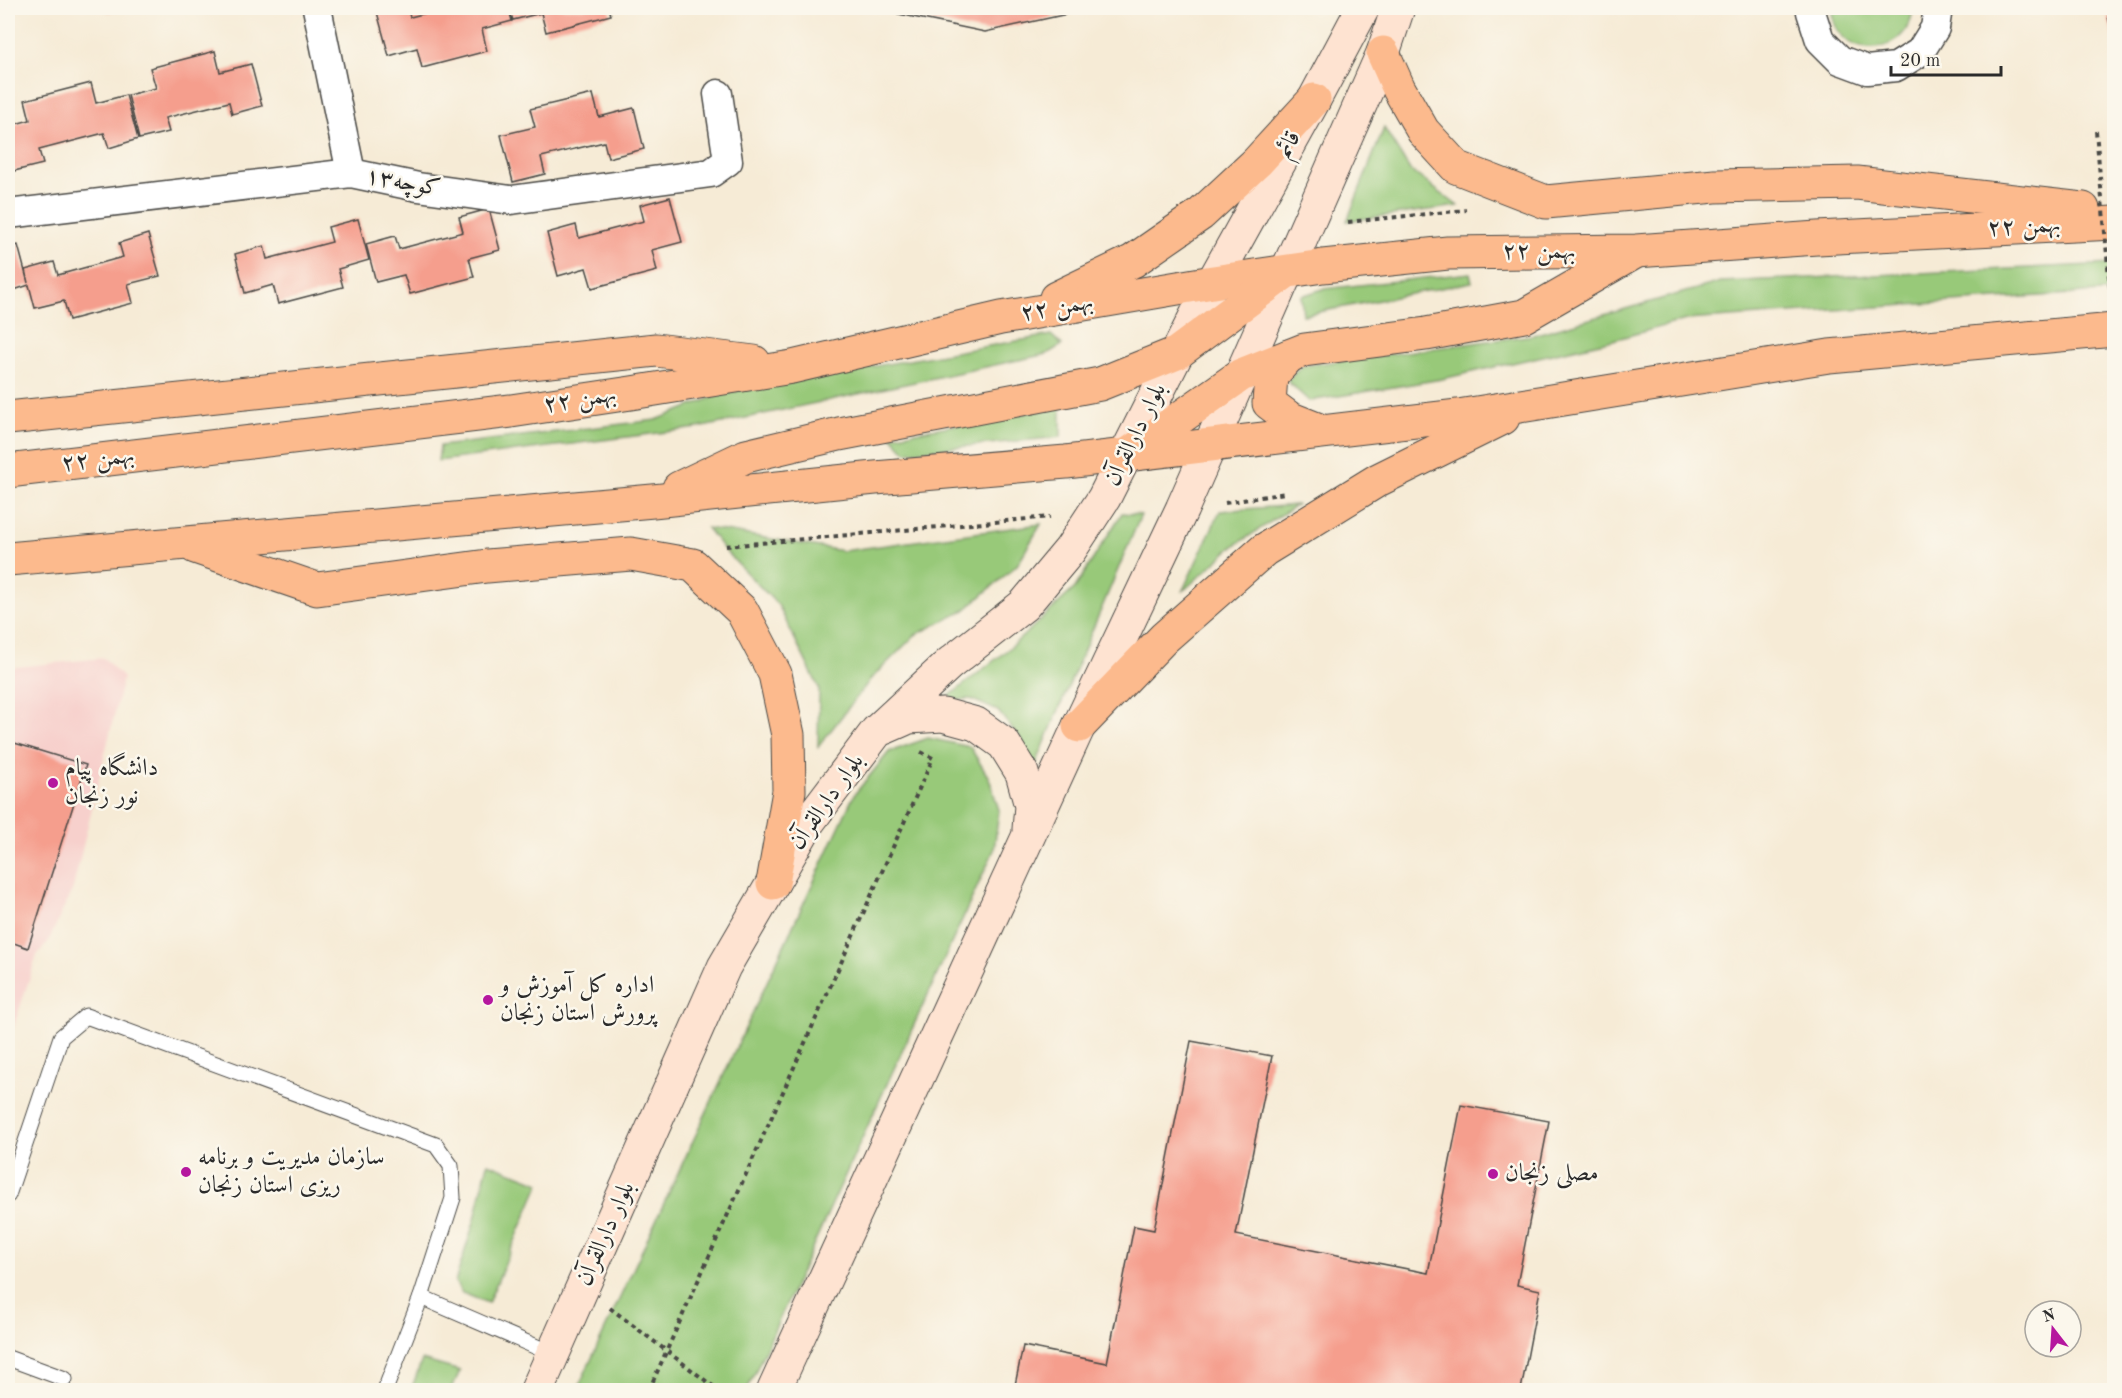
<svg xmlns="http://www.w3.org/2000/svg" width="2122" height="1398" viewBox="0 0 2122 1398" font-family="'Old Standard TT',Amiri,serif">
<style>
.built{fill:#f7d0cc}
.green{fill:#98c979;stroke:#627a52;stroke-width:1.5}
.building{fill:#f59e8d}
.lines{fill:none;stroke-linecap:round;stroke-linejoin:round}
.service-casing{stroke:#494845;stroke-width:17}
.minor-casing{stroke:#494845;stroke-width:31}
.secondary-casing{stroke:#494845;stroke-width:35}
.trunk-casing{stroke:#494845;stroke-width:35}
.path{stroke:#494845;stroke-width:4;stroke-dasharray:4.5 4.5;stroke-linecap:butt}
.service{stroke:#fff;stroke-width:15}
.minor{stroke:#fff;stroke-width:28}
.secondary{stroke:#fee3d1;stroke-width:33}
.trunk{stroke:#fcba8d;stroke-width:33}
.path-bridge{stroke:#494845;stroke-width:4;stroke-dasharray:4.5 4.5;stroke-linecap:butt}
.poi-dot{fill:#b5179e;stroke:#fbf7ec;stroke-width:2}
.labels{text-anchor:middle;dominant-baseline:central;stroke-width:5;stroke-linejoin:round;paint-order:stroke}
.street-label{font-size:24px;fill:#2b2b2b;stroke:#fbf7ec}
.poi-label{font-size:24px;fill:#2b2b2b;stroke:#fbf7ec;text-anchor:start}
</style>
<rect width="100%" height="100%" fill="#fbf7ec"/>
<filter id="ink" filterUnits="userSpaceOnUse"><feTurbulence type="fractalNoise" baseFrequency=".0167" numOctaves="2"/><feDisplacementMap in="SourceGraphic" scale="12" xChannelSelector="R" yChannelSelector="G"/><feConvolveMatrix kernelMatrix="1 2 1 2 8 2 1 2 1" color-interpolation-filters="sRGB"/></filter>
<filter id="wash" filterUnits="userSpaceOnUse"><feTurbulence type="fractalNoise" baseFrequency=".008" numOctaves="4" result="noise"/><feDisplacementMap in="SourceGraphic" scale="24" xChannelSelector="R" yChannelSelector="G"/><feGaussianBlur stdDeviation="1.35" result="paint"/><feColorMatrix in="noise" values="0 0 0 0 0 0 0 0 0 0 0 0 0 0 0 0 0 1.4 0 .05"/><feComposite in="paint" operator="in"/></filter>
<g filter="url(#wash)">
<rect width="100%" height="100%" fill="#f6ebd6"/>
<!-- built -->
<polygon class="built" points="104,658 123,678 73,888 48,942 37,955 8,1044 8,668"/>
<!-- green -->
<g class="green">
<path d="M 1832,8 L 1913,8 C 1908,63 1831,60 1832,8 Z"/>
<polygon points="1384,128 1410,170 1458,206 1347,221"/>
<polygon points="2114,264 2114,291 1686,320 1613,340 1442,379 1309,401 1287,381 1302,366 1533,335 1721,282"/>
<polygon points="1470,273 1472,282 1303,315 1301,296 1323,289"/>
<polygon points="1051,335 1062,345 1047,354 698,428 438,461 440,446 656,420 724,393"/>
<polygon points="1061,407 1061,437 906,452 891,436"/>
<polygon points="1296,505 1231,548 1182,592 1220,511"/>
<polygon points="1122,513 1141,515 1032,773 1022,741 998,711 971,699 943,701 1011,647 1075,588"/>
<polygon points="1041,524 1017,565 965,610 915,635 870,680 818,747 819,688 778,605 726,552 707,528 843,551"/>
<polygon points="928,738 970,747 989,778 999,810 994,850 747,1390 577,1390 854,795 889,752"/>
<polygon points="488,1163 540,1183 488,1303 462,1293 455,1282 475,1219"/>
<polygon points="422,1360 460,1371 451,1390 411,1390"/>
</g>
<g id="blocks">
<!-- building -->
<g class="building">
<polygon points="106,8 121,8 108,12"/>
<polygon points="395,8 407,8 410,17 447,8 609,8 611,15 546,32 541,13 513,20 509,9 512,21 482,29 487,51 422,68 417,48 389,56 377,12"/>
<polygon points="891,8 1095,8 985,32 894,13"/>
<polygon points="2114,15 2114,39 2108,17"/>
<polygon points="215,51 220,72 251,64 262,106 232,114 229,102 165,118 169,132 139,139 128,95 156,88 150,68"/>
<polygon points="91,83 96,103 126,95 138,139 109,148 104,133 39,150 43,164 14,171 8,146 8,126 30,120 25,100"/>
<polygon points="593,94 599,117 634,108 644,149 608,158 604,142 541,157 545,174 513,182 501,135 535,127 530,109"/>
<polygon points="670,197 682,242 652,250 657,271 592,288 586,268 558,276 547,233 576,225 579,238 644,221 640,205"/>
<polygon points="489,209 500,250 469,258 474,277 410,294 404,275 376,282 366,244 395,236 399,249 463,232 459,217"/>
<polygon points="358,219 369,260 338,269 343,287 278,304 273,285 245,293 235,254 264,246 267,259 332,242 328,227"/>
<polygon points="148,234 160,276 128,284 133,303 69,320 64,301 35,308 29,285 8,292 8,247 18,245 28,283 25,270 54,262 58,275 123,257 119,243"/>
<polygon points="8,741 86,765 28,948 8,941"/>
<polygon points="1191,1041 1272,1056 1236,1235 1428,1273 1461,1105 1549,1121 1517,1285 1540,1290 1521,1390 1014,1390 1023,1346 1107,1363 1134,1226 1154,1230"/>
</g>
</g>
</g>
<g filter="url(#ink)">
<use href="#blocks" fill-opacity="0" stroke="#494845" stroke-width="1.5"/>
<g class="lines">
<defs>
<g id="service">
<polyline points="8,1195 61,1037 86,1016 436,1145 451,1166 453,1198 421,1297 385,1390"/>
<polyline points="421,1297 553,1354"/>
<polyline points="8,1358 65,1379"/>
</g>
<g id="minor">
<polyline points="317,8 351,173"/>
<polyline points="1811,8 1811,12 1820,40 1840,60 1867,70 1896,67 1920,52 1935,28 1938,8"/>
<polyline points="8,214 351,173 418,187 511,200 711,173 728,161 718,94"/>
</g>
<g id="secondary">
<polyline points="884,728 909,717 943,715 976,724 1004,744 1022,773 1031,806 1029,829"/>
<polyline points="537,1390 724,967 809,821 877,731 949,664 1024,605 1070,550 1104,498 1213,282 1314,100 1363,8"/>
<polyline points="774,1390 1079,726 1182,509 1383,53 1398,8"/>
</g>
<g id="trunk">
<polyline points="1383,53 1399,89 1423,131 1456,167 1546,202 1715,186 1857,183 2083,209"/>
<polyline points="1056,298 1133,261 1201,214 1257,162 1314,100"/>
<polyline points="1289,356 1271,376 1269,403 1289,418 1322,431"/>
<polyline points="8,418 656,350 754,362"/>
<polyline points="1130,453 1241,375 1304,350 1426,334 1524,316 1635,252"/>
<polyline points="8,471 511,411 631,393 792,367 1001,318 1213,282 1323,266 1448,253 1636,251 1817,238 2114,223"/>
<polyline points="679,488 746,456 839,434 1100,384 1177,353 1283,274"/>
<polyline points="195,547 317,589 487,566 631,554 693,565 742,611 775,674 788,735 789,791 773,883"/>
<polyline points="8,559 653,501 875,478 1066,462 1458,416 1829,356 2114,330"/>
<polyline points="1079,726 1164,638 1264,550 1378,480 1503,418"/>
</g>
</defs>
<!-- service casing -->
<use href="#service" class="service-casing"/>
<!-- minor casing -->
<use href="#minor" class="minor-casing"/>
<!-- secondary casing -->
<use href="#secondary" class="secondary-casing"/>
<!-- trunk casing -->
<use href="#trunk" class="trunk-casing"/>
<!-- path -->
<g class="path">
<polyline points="1348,222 1466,210"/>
<polyline points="1225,503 1285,493"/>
<polyline points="726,546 1050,517"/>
<polyline points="610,1308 718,1390"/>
<polyline points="649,1390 933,758 921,752"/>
</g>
<!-- service -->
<use href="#service" class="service"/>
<!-- minor -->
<use href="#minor" class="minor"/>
<!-- secondary -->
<use href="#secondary" class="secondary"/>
<!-- trunk -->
<use href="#trunk" class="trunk"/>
<!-- path-bridge -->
<polyline class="path-bridge" points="2096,131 2114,334"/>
</g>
</g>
<!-- markers -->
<g class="poi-dot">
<circle cx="53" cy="783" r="6"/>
<circle cx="488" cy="1000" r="6"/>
<circle cx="186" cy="1172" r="6"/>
<circle cx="1493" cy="1174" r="6"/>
</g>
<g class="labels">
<!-- street labels -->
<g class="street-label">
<text transform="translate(1289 145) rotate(-61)">قائم</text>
<text transform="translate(403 183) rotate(10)">کوچه۱۳</text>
<text transform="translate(2024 227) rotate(-3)">۲۲ بهمن</text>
<text x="1539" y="252">۲۲ بهمن</text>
<text transform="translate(1057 308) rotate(-10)">۲۲ بهمن</text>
<text transform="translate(580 400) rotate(-9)">۲۲ بهمن</text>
<text transform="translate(1136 435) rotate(-64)">بلوار دارالقرآن</text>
<text transform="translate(98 460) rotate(-7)">۲۲ بهمن</text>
<text transform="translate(827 802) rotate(-55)">بلوار دارالقرآن</text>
<text transform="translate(606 1234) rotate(-66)">بلوار دارالقرآن</text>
</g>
<!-- poi labels -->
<g class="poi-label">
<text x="65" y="769">دانشگاه پیام<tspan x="65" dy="28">نور زنجان</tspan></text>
<text x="500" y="986">اداره کل آموزش و<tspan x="500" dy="28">پرورش استان زنجان</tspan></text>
<text x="198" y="1158">سازمان مدیریت و برنامه<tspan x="198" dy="28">ریزی استان زنجان</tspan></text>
<text x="1505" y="1174">مصلی زنجان</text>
</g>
</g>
<!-- margin -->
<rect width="2122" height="1398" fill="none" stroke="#fbf7ec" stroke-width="30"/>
<!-- north arrow -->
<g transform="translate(2053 1329) rotate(343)"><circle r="28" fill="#fbf7ec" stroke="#a8a59f" stroke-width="1.5"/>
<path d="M0-4.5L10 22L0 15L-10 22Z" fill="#b5179e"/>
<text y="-9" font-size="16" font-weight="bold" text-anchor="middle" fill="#2b2b2b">N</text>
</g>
<!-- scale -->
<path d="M1891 66v9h110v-9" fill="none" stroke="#2b2b2b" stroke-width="3"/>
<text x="1900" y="66" font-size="18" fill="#2b2b2b" stroke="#fbf7ec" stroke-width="4.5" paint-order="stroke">20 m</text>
</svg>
